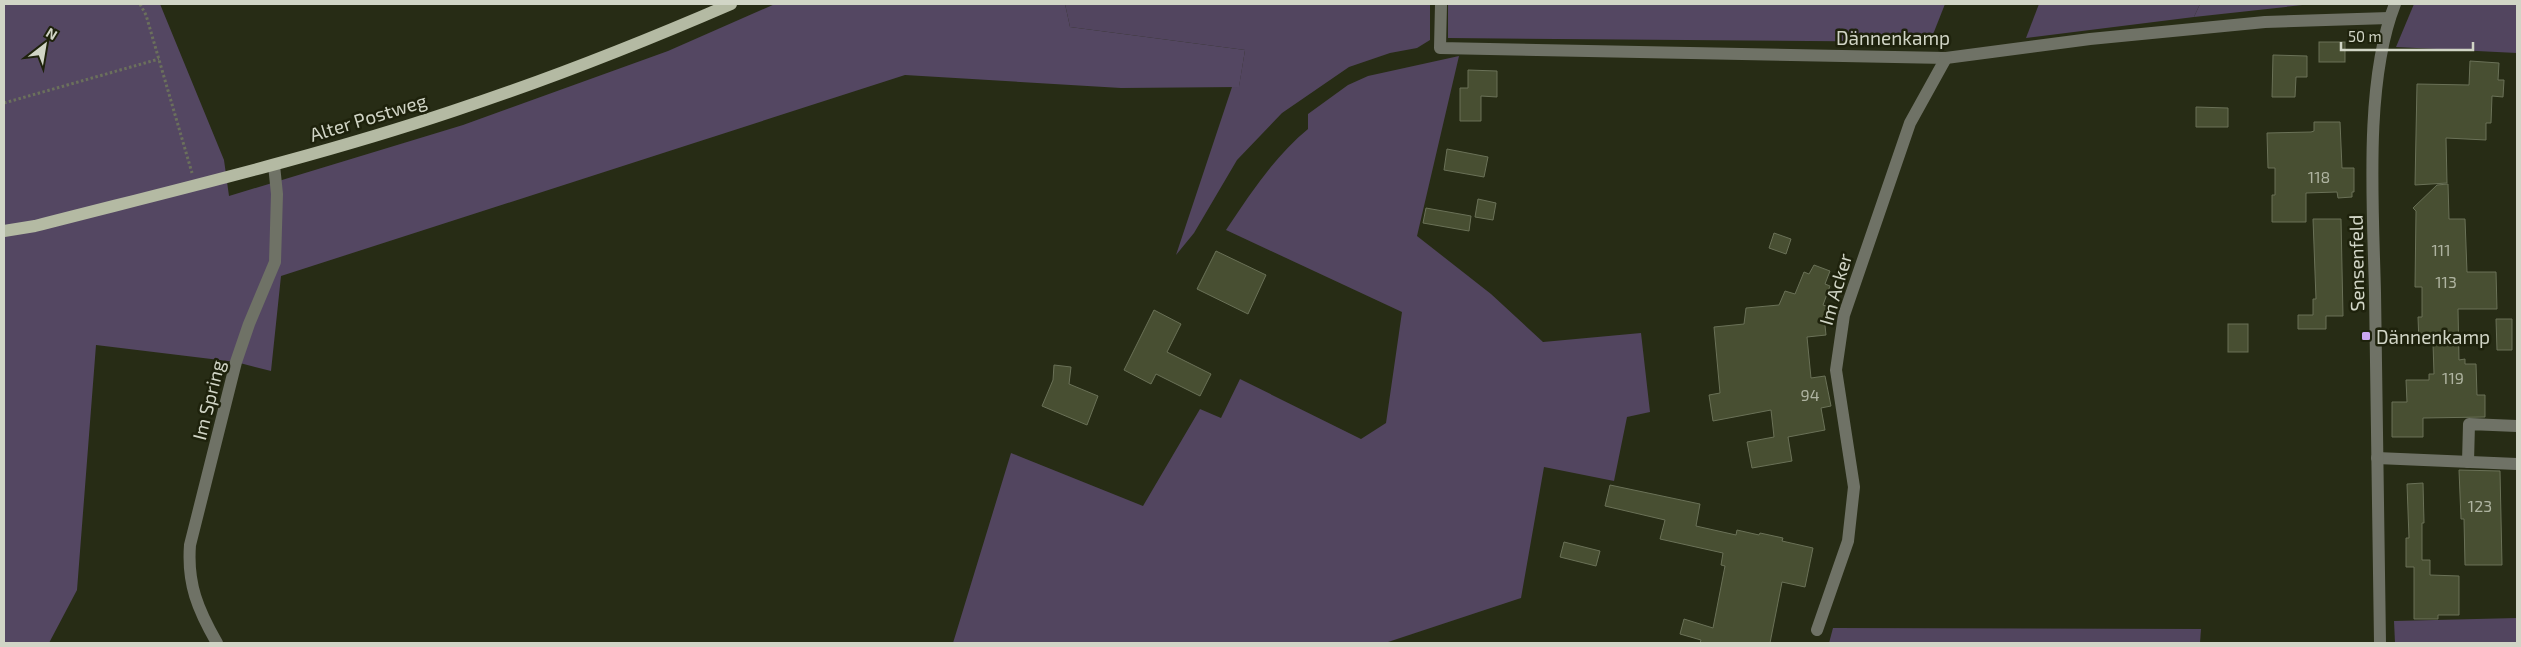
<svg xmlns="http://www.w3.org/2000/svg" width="2521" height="647" viewBox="0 0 2521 647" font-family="'Exo 2',sans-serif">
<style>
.green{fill:#52455f}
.forest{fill:#544762}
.building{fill:#484f32;stroke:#6a7157}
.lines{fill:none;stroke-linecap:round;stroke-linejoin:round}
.path{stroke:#6b705c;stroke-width:3;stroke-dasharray:2.5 2.5;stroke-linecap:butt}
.minor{stroke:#6f7266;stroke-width:12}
.major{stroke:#b4baa3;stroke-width:12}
.poi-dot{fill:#c9a5ee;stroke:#1e220c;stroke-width:2}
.labels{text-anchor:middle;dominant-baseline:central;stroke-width:5;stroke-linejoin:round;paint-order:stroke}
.number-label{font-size:16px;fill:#afb4a1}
.street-label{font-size:19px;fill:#d1d5c6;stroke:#1e220c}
.poi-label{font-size:19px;fill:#d1d5c6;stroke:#1e220c;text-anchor:start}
</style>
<rect width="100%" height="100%" fill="#272c15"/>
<!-- green -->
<g class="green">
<polygon points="1065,4 1430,4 1430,40 1417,48 1390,53 1349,67 1282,113 1237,160 1194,233 1176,255 1232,87 1239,86 1245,50 1070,27"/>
<polygon points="2039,4 2200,4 2194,17 2026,38"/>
<polygon points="2414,4 2517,4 2517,53 2396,47"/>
<path d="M 1459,56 L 1417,236 L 1491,294 L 1543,342 L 1641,333 L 1650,412 L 1627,417 L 1614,481 L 1544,467 L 1521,598 L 1385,643 L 953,643 L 1011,453 L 1143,506 L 1200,409 L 1221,418 L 1240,379 L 1361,439 L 1386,423 L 1402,312 L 1226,230 C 1251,193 1274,157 1308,129 L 1308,114 L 1348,85 L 1368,76 Z"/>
<polygon points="2517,618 2517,643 2395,643 2394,621"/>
<polygon points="1833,628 2201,629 2200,643 1829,643"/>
</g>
<!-- forest -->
<g class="forest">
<polygon points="4,4 160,4 224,160 229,196 463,125 668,51 775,4 1065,4 1070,27 1245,50 1239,87 1121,88 905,75 281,276 271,371 236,362 96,345 77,590 49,643 4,643"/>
<polygon points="1448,4 1945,4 1930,42 1448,38"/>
<polygon points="2200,4 2312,4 2194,17"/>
</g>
<!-- building -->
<g class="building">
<rect x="2319" y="42" width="26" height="20"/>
<polygon points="2273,55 2307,56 2307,77 2296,77 2295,97 2272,97"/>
<polygon points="2470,61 2499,63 2498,80 2504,80 2503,97 2492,96 2491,123 2486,123 2486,140 2446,138 2447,183 2415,185 2417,84 2469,85"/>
<polygon points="1468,70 1497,71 1497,97 1481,96 1481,121 1460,121 1460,88 1468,88"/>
<polygon points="2196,107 2228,108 2228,127 2196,127"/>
<polygon points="2314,122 2340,122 2342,168 2354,168 2354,192 2352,192 2352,197 2338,198 2337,192 2306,193 2306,222 2272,222 2272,195 2275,195 2275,168 2268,168 2267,133 2311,132 2314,131"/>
<polygon points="1447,149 1488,157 1484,177 1444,170"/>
<polygon points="2448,184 2449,219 2465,219 2467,272 2496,272 2497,309 2458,309 2459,360 2465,359 2465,364 2476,364 2477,395 2485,395 2485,417 2423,418 2423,437 2392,437 2392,402 2407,402 2406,380 2429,380 2429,374 2434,374 2433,343 2419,343 2418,317 2422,317 2422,287 2415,287 2416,211 2413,208 2437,185"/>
<polygon points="1478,199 1496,203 1493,220 1475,217"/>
<polygon points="1426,208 1471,216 1469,231 1423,223"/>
<polygon points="2313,219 2341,219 2343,316 2326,316 2326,329 2298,329 2298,315 2313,315 2313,299 2316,299"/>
<polygon points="1774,233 1791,239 1786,254 1769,248"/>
<polygon points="1216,251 1266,275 1248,314 1197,289"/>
<polygon points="1814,265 1830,271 1825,284 1830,286 1823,305 1837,310 1836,315 1824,316 1826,335 1807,337 1811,378 1825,376 1831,406 1821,408 1825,430 1788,437 1792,461 1752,468 1747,442 1774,437 1771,410 1713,421 1709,395 1720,393 1714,327 1744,324 1746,308 1779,305 1785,291 1795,294 1804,272 1809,274"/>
<polygon points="1154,310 1181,324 1167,352 1211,374 1200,396 1156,374 1151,384 1124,370"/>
<polygon points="2496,319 2512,319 2512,350 2497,350"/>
<rect x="2228" y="324" width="20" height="28"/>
<polygon points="1054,365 1071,367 1069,384 1098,396 1087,425 1042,406 1053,380"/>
<polygon points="2459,470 2500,471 2502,565 2465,565 2464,519 2461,519"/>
<polygon points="2423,483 2424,523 2422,523 2422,560 2430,560 2430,575 2459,576 2459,615 2438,615 2438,619 2414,619 2414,567 2406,567 2406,538 2409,538 2407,484"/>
<polygon points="1610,485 1700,504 1696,526 1736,535 1737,530 1759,535 1760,533 1783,538 1782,541 1813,548 1805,587 1782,582 1770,643 1700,643 1701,640 1680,634 1684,619 1713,628 1725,566 1721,565 1723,553 1660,539 1665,520 1605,506"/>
<polygon points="1564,542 1600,551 1596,566 1560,557"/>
</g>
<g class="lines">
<!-- path -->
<g class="path">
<polyline points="140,4 146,15 192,173"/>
<polyline points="4,103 159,59"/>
</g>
<!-- minor -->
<g class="minor">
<polyline points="1441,4 1440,48 1946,58 2090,39 2265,22 2389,18"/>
<polyline points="2377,458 2517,464"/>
<polyline points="2468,462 2469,424 2517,426"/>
<polyline points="1817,630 1848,541 1854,487 1836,370 1844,315 1910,123 1946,58"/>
<path d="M 217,643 C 198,610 187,584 190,545 L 236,362 L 249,324 L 275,262 L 277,194 L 274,165"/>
<path d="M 2380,643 C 2378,526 2377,409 2375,292 C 2373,208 2364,82 2395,4"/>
</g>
<!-- major -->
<path class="major" d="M 4,231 L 35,226 C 175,190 316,157 453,111 C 547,80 641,43 731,4"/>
</g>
<!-- markers -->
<rect class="poi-dot" x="2361" y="331" width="10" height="10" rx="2.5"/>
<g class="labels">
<!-- number labels -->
<g class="number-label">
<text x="2319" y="176">118</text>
<text x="2441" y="249">111</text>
<text x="2446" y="281">113</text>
<text x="2453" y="377">119</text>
<text x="1810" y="394">94</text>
<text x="2480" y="505">123</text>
</g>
<!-- street labels -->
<g class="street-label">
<text x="1893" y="37">Dännenkamp</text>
<text transform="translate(368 117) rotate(-17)">Alter Postweg</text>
<text transform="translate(2356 263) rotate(-91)">Sensenfeld</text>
<text transform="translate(1835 289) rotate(-74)">Im Acker</text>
<text transform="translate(208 400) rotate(-76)">Im Spring</text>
</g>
<!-- poi labels -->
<g class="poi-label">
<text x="2376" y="336">Dännenkamp</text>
</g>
</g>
<!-- border -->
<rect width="2521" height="647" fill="none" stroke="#d1d5c6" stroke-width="10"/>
<!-- north arrow -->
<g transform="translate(45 45) rotate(31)" stroke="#1e220c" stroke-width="4" paint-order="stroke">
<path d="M0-4L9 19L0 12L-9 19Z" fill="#d1d5c6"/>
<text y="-8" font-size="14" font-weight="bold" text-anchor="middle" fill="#d1d5c6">N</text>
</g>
<!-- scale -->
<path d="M2341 42v8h132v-8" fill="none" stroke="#d1d5c6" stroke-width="2.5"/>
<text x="2348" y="42" font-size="15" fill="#d1d5c6" stroke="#1e220c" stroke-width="4" paint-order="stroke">50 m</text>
</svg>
